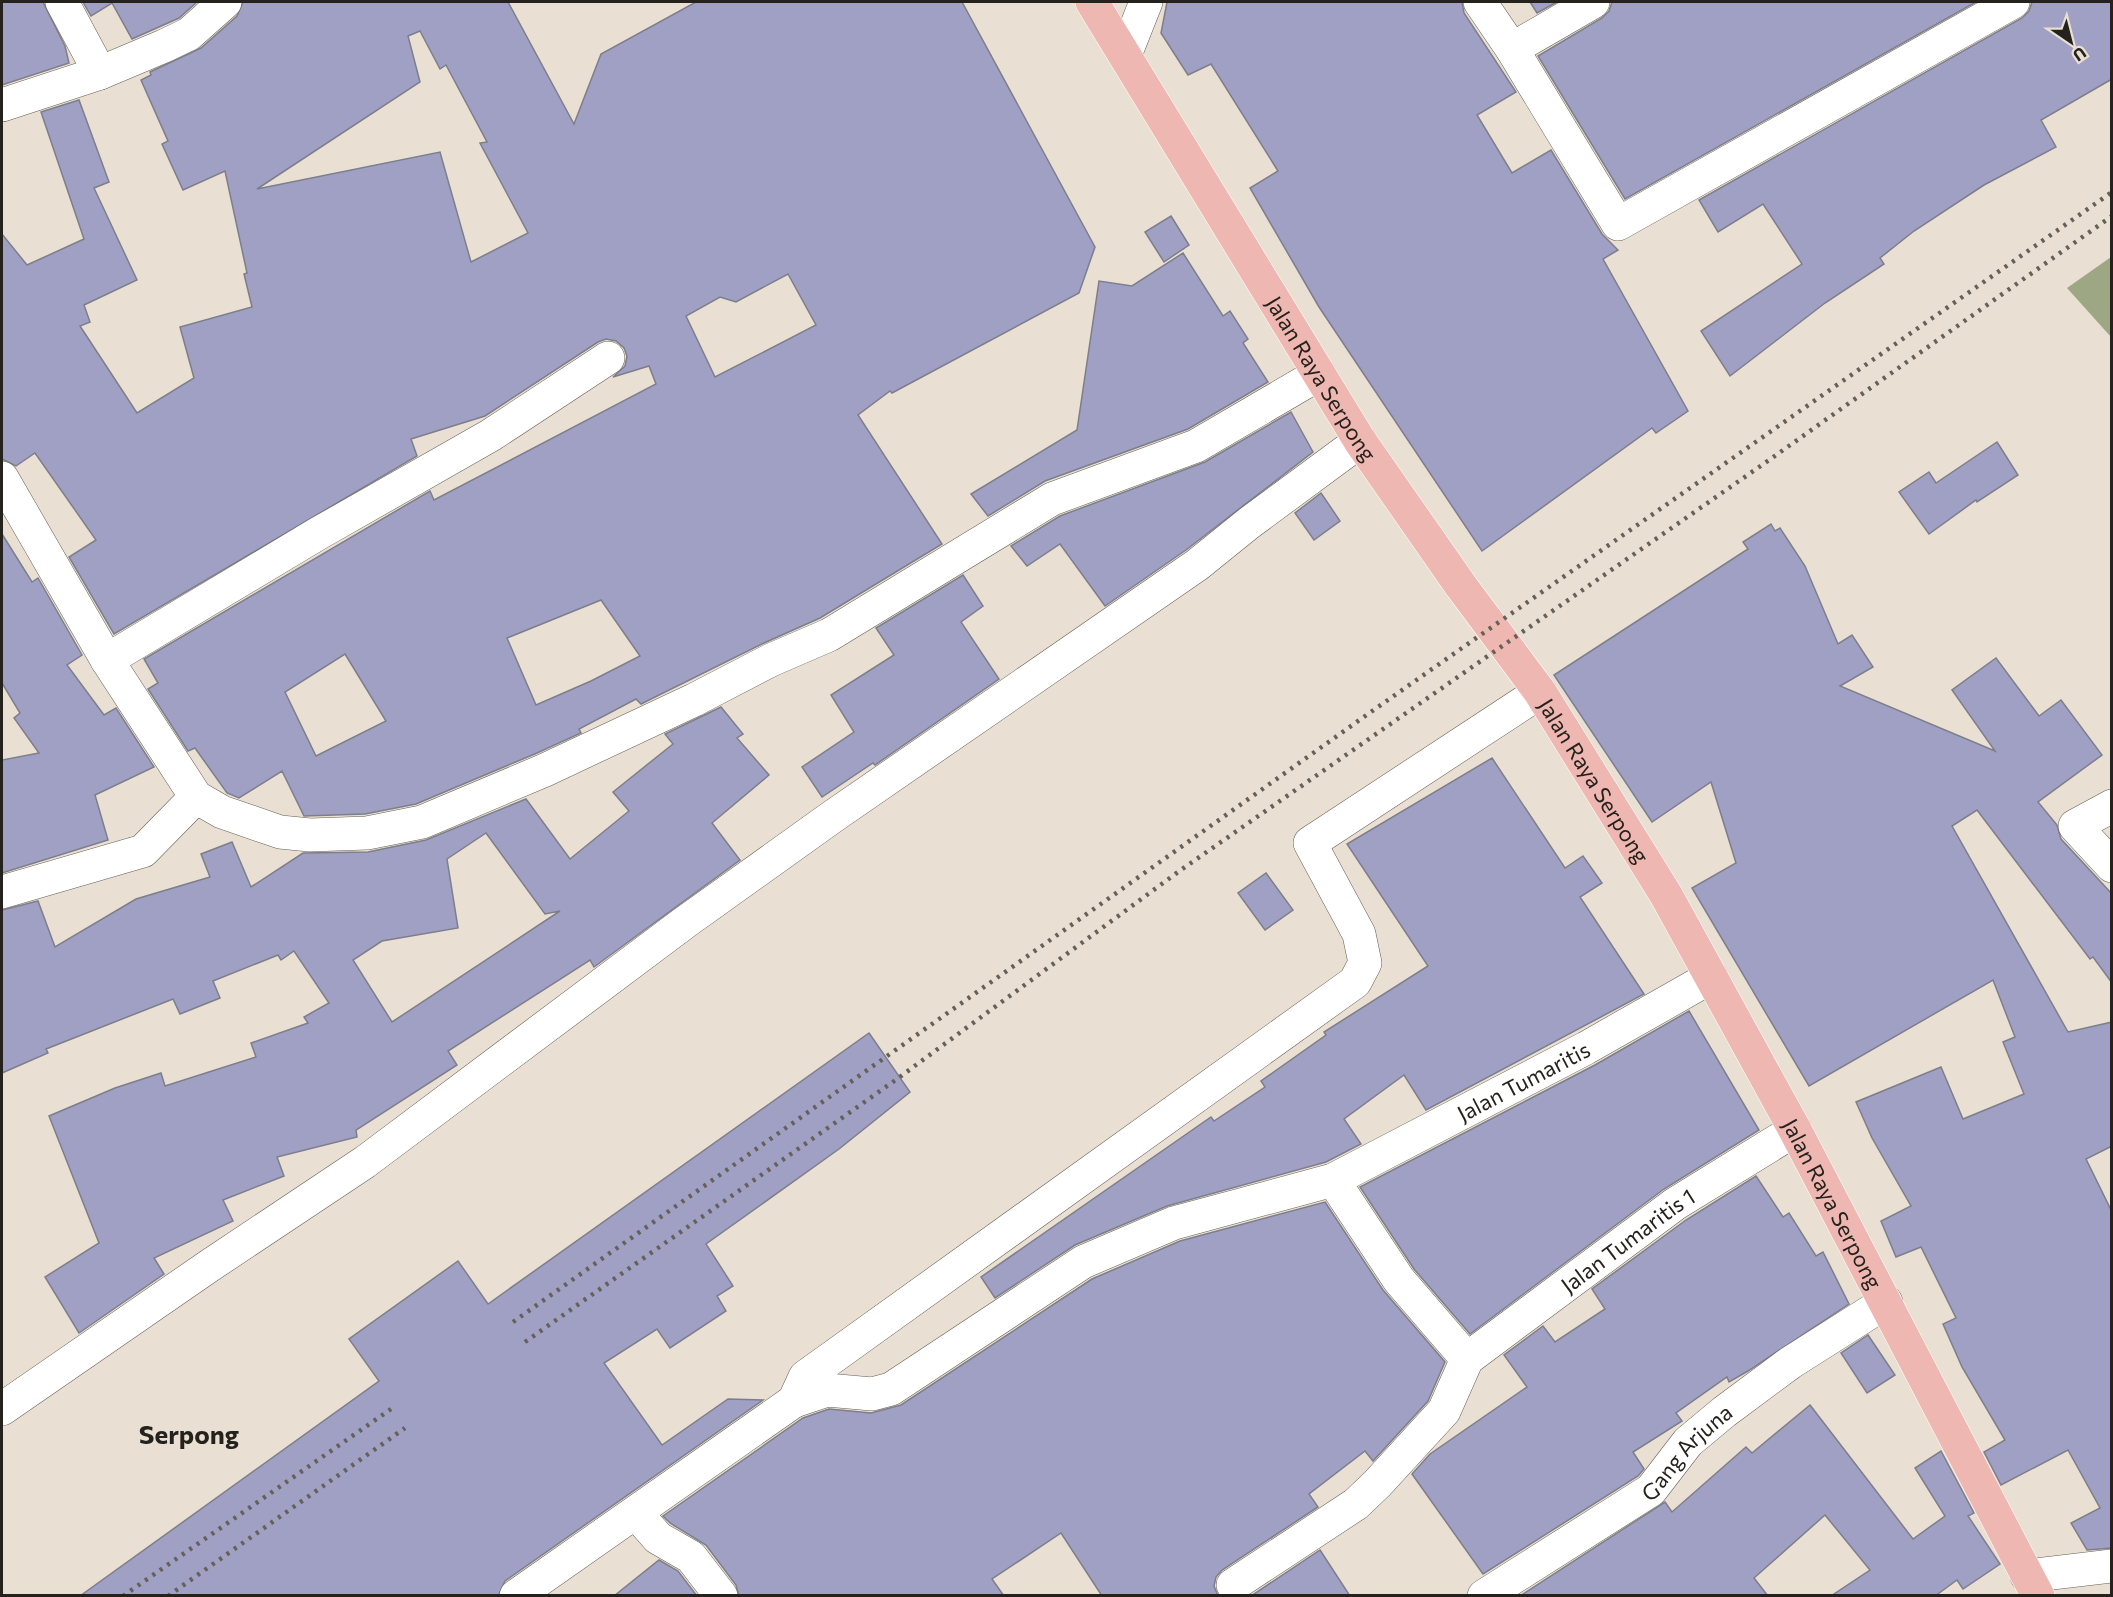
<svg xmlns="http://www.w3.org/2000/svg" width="2113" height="1597" viewBox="0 0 2113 1597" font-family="Commissioner,sans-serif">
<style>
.forest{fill:#9ea784}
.building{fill:#9fa0c3;stroke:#7d7e8b;stroke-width:1.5;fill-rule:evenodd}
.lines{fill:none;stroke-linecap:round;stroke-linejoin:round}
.minor-casing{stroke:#675f54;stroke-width:34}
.major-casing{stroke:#fff;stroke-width:34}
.minor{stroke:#fff;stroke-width:33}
.major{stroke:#efb7b1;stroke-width:33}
.rail{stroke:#656059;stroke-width:4.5;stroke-dasharray:3 6;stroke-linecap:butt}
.labels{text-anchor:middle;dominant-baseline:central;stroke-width:5;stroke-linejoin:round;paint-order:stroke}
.street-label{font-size:22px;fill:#25221e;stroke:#e9e0d3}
.quarter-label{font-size:26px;font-weight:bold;fill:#25221e;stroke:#e9e0d3}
</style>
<rect width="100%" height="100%" fill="#e9e0d3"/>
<!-- forest -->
<polygon class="forest" points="2111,257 2111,337 2067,288"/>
<!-- building -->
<g class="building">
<polygon points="2,2 43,2 65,46 69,63 2,85"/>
<polygon points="83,2 197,2 179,18 132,39 112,3 91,16"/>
<path d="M 243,2 L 508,2 L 574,124 L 601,54 L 696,2 L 962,2 L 1095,247 L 1079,293 L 892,393 L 890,391 L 858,415 L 942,544 L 820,618 L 764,643 L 641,704 L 636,699 L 579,729 L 581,733 L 537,753 L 416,804 L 365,814 L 304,816 L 282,771 L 239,798 L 227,793 L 195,748 L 188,751 L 148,689 L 158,683 L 144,659 L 430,491 L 434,500 L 656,384 L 649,366 L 613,377 L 625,366 L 627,356 L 624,348 L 616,341 L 606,339 L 598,342 L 485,416 L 411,439 L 417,456 L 114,634 L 69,557 L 96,540 L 35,453 L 16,466 L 2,459 L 2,234 L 27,265 L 84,239 L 41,112 L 79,100 L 109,182 L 94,188 L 137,280 L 84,305 L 90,322 L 80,326 L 137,413 L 194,378 L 180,327 L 252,307 L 244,274 L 247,273 L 225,171 L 183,190 L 162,144 L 168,141 L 141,80 L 151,75 L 150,72 L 201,48 L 237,16 ZM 420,31 L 440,69 L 446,65 L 487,142 L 480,143 L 528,233 L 471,262 L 440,152 L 257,189 L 420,82 L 408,36 ZM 788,274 L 816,325 L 715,377 L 686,316 L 720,297 L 736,302 ZM 601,600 L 640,656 L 591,681 L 536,705 L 507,638 ZM 345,654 L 386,721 L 316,756 L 285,692 Z"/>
<polygon points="1167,2 1462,2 1464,13 1516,92 1477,115 1512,173 1551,150 1602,234 1618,250 1603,259 1688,411 1656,433 1652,428 1482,551 1319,307 1250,188 1278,171 1211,64 1188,75 1161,33"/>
<polygon points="1530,2 1557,2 1537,13"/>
<polygon points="1612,2 1976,2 1625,199 1538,56 1602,18 1609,11"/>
<polygon points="2032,2 2112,2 2112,79 2041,120 2056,147 1984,185 1914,231 1880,258 1884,264 1825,303 1730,376 1701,331 1802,264 1763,204 1718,232 1699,200 2022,18 2029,11"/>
<polygon points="1171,216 1189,245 1164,262 1145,232"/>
<polygon points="1183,253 1223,316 1230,311 1248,339 1243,343 1268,382 1188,429 1045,481 988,516 971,494 1077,430 1099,281 1132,286"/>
<polygon points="1291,412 1313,452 1186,550 1105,606 1060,544 1027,566 1011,546 1060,516 1205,462"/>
<polygon points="1997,442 2018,475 1977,502 1976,500 1929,534 1899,492 1929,472 1936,483"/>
<polygon points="1321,493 1340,521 1314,540 1295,513"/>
<polygon points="1771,524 1775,531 1780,528 1805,566 1838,644 1852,635 1873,667 1840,686 1995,751 1952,690 1996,658 2039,716 2061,700 2102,755 2038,802 2057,825 2061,839 2112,894 2112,983 2093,957 2090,959 1977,810 1952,826 2068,1032 2112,1022 2112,1146 2086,1159 2112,1212 2112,1548 2087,1550 2071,1523 2100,1508 2068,1450 2001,1485 1984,1452 2005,1440 1962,1367 1943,1324 1956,1318 1921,1247 1896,1257 1881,1221 1911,1206 1872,1138 1856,1102 1941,1067 1963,1119 2024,1094 2003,1042 2015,1037 1993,980 1809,1086 1692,888 1736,863 1711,782 1652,822 1554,675 1748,549 1743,542"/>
<polygon points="2,534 32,582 38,578 82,655 67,665 104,715 116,708 154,767 95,795 108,840 2,873 2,760 39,753 14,718 20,713 2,683"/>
<polygon points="963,575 983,606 961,622 999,679 875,765 873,763 822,797 802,767 854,732 831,695 894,655 876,628"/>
<path d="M 721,707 L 743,734 L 737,738 L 769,775 L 712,823 L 740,860 L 594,967 L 590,960 L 448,1051 L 457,1065 L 356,1130 L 357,1137 L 277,1157 L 284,1176 L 223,1200 L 233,1221 L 154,1258 L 164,1274 L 79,1333 L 45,1277 L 99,1243 L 49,1116 L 115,1088 L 161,1073 L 165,1086 L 256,1057 L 251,1043 L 308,1023 L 304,1017 L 329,1003 L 294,951 L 281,960 L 278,955 L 213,981 L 220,998 L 180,1014 L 173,999 L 46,1049 L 48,1053 L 2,1073 L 2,910 L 38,901 L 55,947 L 136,899 L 210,877 L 201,854 L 232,842 L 251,887 L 303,853 L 368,852 L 426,840 L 526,799 L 570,859 L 629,811 L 613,792 L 673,744 L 665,734 ZM 486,833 L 545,914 L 560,911 L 392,1022 L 353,960 L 382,941 L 458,928 L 447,859 Z"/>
<polygon points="1492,758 1565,868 1583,856 1602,883 1580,897 1644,994 1426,1110 1404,1075 1344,1119 1361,1144 1326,1162 1167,1206 1075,1245 995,1298 981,1277 1211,1117 1214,1121 1265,1087 1261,1081 1326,1035 1324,1032 1428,966 1347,844"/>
<polygon points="1266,873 1293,910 1265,930 1238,893"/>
<polygon points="1689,1011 1759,1130 1664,1189 1470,1334 1414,1269 1360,1187 1595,1065"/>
<polygon points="869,1033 910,1092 839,1149 706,1244 733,1286 717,1296 726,1311 670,1348 657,1329 604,1363 662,1445 728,1399 763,1400 505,1581 498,1596 80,1596 379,1381 349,1339 458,1261 488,1304"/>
<polygon points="1756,1176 1783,1217 1789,1213 1816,1256 1823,1252 1849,1304 1748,1371 1729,1382 1727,1377 1676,1413 1682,1421 1633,1452 1644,1469 1638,1476 1483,1574 1412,1474 1430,1454 1527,1387 1504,1355 1543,1326 1555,1342 1605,1309 1592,1289 1686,1220"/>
<polygon points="1325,1202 1383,1290 1445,1362 1428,1401 1373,1461 1365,1451 1309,1494 1318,1507 1222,1570 1216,1577 1214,1586 1218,1596 1102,1596 1061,1533 992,1579 1004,1596 739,1596 736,1585 706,1545 670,1523 663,1516 803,1418 829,1409 871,1413 901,1405 1092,1279 1180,1241"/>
<polygon points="1868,1335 1895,1375 1867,1393 1841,1353"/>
<polygon points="1810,1405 1913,1539 1945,1516 1915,1468 1941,1451 1974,1513 1968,1516 2000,1564 1963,1589 1957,1580 1935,1596 1831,1596 1870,1570 1825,1515 1754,1578 1768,1596 1520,1596 1665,1502 1672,1512 1746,1447 1752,1453"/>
<polygon points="1320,1550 1350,1596 1251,1596"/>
<polygon points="659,1560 678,1571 697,1596 614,1596"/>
</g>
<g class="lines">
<defs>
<g id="minor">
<polyline points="62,2 100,73"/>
<polyline points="1480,2 1512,49 1618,224 2013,2"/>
<polyline points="1512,49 1593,2"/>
<polyline points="1125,55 1146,2"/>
<polyline points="2,105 100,73 164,46 189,34 225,2"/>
<polyline points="2,478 107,660 196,797 222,812 280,832 310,835 367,833 422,822 545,770 694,700 771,660 829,635 1052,499 1196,446 1319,374"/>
<polyline points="107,660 319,533 491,435 608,358"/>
<polyline points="2112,806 2075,826 2112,866"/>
<polyline points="2,892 143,851 196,797"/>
<polyline points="1333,1180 1399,1280 1467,1359"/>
<path id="s1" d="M 794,1401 L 827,1390 L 872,1394 L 891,1389 L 1083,1262 L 1174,1223 L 1333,1180 L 1586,1048 L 1711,977"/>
<polyline points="2,1409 209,1266 365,1162 684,923 832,817 1197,565 1249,523 1360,441"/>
<polyline points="636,1513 658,1538 691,1557 721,1596"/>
<polyline points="2027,1576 2112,1566"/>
<path id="s2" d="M 1233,1585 L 1356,1504 L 1377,1484 L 1444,1411 L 1467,1359 L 1675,1204 L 1795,1130"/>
<polyline points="516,1596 794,1401 805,1377 1355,982 1365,963 1359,934 1310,843 1540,692"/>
<path id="s3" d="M 1484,1596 L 1651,1490 L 1688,1442 L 1724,1412 L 1790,1363 L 1886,1302"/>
</g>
<g id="major">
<path id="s4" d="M 1092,2 L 1360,441 L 1461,586 L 1540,692 L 1666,895 L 1795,1130 L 2038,1596"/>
</g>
</defs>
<!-- minor casing -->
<use href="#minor" class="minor-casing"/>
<!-- major casing -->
<use href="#major" class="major-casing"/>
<!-- minor -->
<use href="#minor" class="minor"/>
<!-- major -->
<use href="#major" class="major"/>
<!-- rail -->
<g class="rail">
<polyline points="513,1322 1368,714 2112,192"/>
<polyline points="525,1342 897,1079 1178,872 1772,458 2112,216"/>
<polyline points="123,1596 391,1409"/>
<polyline points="168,1596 405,1428"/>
</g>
</g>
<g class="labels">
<!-- street labels -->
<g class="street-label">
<text stroke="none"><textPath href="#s4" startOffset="441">Jalan Raya Serpong</textPath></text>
<text stroke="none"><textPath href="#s4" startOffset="927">Jalan Raya Serpong</textPath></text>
<text stroke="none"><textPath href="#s1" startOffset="808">Jalan Tumaritis</textPath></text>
<text stroke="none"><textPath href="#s4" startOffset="1413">Jalan Raya Serpong</textPath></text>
<text stroke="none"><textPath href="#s2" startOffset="532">Jalan Tumaritis 1</textPath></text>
<text stroke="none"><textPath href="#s3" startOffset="250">Gang Arjuna</textPath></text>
</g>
<!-- quarter labels -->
<g class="quarter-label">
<text x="189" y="1433">Serpong</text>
</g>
</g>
<!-- border -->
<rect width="2113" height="1597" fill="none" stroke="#25221e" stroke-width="6"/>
<!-- north arrow -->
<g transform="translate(2071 42) rotate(145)" stroke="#e9e0d3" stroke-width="4.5" paint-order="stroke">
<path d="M0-4.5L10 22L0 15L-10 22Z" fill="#25221e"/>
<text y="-9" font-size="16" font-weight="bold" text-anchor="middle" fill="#25221e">U</text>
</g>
</svg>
